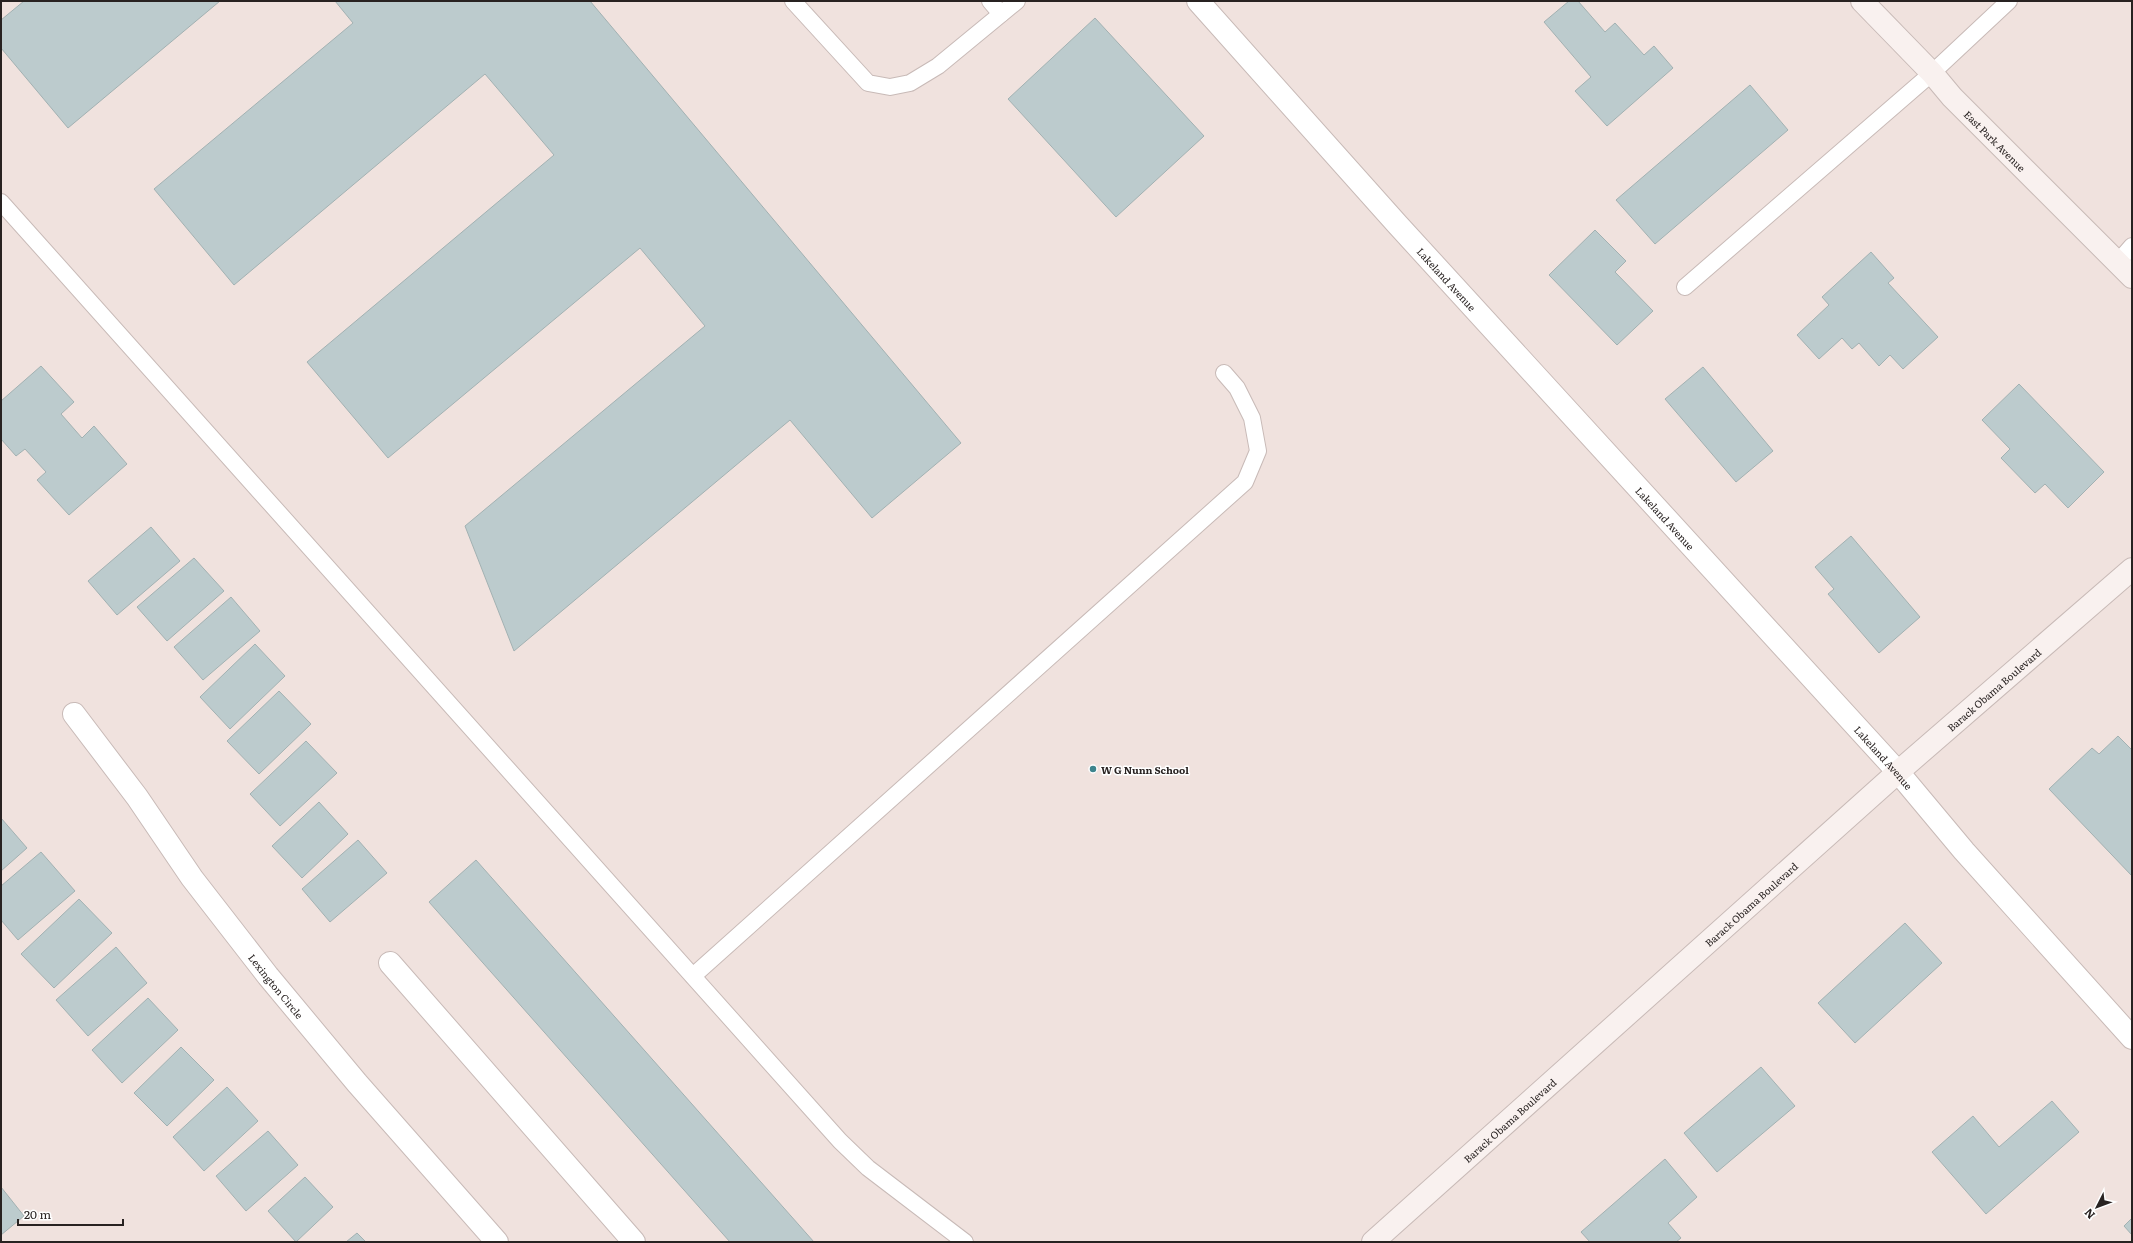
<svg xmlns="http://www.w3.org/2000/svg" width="2133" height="1243" viewBox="0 0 2133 1243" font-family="Literata,serif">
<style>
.building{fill:#bccbcd;stroke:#a2b1b2}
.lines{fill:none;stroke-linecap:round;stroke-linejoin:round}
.lane-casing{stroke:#c8bab7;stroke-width:18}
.street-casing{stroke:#c8bab7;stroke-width:24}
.secondary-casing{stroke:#c8bab7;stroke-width:24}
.lane{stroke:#fff;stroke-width:16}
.street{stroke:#fff;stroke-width:22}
.secondary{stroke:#f9f1ef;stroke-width:22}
.poi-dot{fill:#3d848d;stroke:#fff;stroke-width:1.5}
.labels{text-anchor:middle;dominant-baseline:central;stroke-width:3;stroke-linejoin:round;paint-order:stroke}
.street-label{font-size:10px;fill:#282221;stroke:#fff}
.poi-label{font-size:10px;font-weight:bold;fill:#282221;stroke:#fff;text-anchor:start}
</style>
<rect width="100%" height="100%" fill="#f0e2de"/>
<!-- building -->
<g class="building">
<polygon points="24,1 220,1 68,128 1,48 1,20"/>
<polygon points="335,1 590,1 961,443 872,518 790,420 514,651 465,526 705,326 640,248 388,458 307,362 554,155 485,74 234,285 154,189 353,23"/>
<polygon points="1569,1 1578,1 1605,32 1615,23 1644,55 1654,46 1673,68 1607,126 1575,91 1591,77 1544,22"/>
<polygon points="1095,18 1204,136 1116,217 1008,99"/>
<polygon points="1750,85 1788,130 1655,244 1616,200"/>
<polygon points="1595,230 1626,261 1615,272 1653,311 1617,345 1549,275"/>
<polygon points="1871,252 1894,278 1888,283 1938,337 1903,369 1890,355 1879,366 1859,343 1852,349 1842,338 1819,359 1797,335 1829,305 1822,297"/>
<polygon points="41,366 74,402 61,414 82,438 94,426 127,464 69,515 37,480 46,472 25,449 16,456 1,439 1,401"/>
<polygon points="1703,367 1773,451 1736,482 1665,399"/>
<polygon points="2019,384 2104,472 2068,508 2045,484 2035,493 2001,458 2010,449 1982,420"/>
<polygon points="151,527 180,561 117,615 88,581"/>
<polygon points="1851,536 1920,617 1879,653 1828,594 1834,589 1815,567"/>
<polygon points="194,558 224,591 167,641 137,607"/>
<polygon points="231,597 260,631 203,680 174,647"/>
<polygon points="255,644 285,676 230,729 200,697"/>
<polygon points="279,691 311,724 259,774 227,741"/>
<polygon points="2118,736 2132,750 2132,876 2049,789 2092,748 2099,754"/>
<polygon points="306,741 337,773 280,826 250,794"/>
<polygon points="319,802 348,834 302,878 272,846"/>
<polygon points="1,818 27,848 1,871"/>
<polygon points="358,840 387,873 330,922 302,889"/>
<polygon points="41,852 75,891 18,940 1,920 1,886"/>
<polygon points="476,860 814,1242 730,1242 429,902"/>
<polygon points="79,899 112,933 54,988 21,954"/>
<polygon points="1905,923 1942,963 1855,1043 1818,1003"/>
<polygon points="116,947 147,983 88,1036 56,1000"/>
<polygon points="148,998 178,1030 122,1083 92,1050"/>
<polygon points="181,1047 214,1080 167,1126 134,1093"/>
<polygon points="1761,1067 1795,1106 1717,1172 1684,1133"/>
<polygon points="227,1087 258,1121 204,1171 173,1137"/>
<polygon points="2052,1101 2079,1132 1986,1214 1932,1152 1973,1116 1999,1147"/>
<polygon points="268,1131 298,1165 246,1211 216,1176"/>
<polygon points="1665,1159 1697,1197 1668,1223 1681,1238 1676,1242 1590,1242 1581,1232"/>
<polygon points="305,1177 333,1207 296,1242 268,1211"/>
<polygon points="1,1187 24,1216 1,1235"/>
<polygon points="2132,1218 2132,1235 2124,1226"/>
<polygon points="357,1233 366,1242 346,1242"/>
</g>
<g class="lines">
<defs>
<g id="lane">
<polyline points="793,1 868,83 890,87 910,83 938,66 1017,1"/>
<polyline points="990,1 1001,14"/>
<polyline points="1,202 840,1141 868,1168 965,1242"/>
<polyline points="2118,262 2132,246"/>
<polyline points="1685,287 1932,73 2009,1"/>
<polyline points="693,976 1245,482 1258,451 1252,418 1237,388 1224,373"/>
</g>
<g id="street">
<path id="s1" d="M 1198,1 L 1397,224 L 1898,772 L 1964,851 L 2132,1038"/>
<path id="s2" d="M 74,714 L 137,797 L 192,878 L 268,976 L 357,1083 L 497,1242"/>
<polyline points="390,963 634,1242"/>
</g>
<g id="secondary">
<path id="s3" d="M 1862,1 L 1932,73 L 1952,97 L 2132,277"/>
<path id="s4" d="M 1373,1242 L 1898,772 L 2132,569"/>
</g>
</defs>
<!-- lane casing -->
<use href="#lane" class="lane-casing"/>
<!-- street casing -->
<use href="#street" class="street-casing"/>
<!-- secondary casing -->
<use href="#secondary" class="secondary-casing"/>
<!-- lane -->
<use href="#lane" class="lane"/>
<!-- street -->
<use href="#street" class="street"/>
<!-- secondary -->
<use href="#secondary" class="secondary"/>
</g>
<!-- markers -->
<circle class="poi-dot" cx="1093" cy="769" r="4"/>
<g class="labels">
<!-- street labels -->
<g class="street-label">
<text stroke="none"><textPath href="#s3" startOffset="193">East Park Avenue</textPath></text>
<text stroke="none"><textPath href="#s1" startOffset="373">Lakeland Avenue</textPath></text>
<text stroke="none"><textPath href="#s1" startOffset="697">Lakeland Avenue</textPath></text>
<text stroke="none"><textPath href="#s4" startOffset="831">Barack Obama Boulevard</textPath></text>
<text stroke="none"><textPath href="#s1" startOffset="1021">Lakeland Avenue</textPath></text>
<text stroke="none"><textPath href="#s4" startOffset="507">Barack Obama Boulevard</textPath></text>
<text stroke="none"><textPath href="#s2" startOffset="339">Lexington Circle</textPath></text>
<text stroke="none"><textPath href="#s4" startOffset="183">Barack Obama Boulevard</textPath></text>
</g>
<!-- poi labels -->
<g class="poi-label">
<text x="1101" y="769">W G Nunn School</text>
</g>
</g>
<!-- border -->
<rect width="2133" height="1243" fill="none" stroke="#282221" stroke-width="4"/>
<!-- north arrow -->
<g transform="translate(2097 1207) rotate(228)" stroke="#ffffff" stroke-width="3" paint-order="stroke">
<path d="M0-3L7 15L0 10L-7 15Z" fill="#282221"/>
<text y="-6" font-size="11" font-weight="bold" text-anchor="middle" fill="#282221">N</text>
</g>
<!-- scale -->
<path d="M18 1219v6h105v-6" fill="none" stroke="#282221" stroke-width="2"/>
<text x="24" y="1219" font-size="12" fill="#282221" stroke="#ffffff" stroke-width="3" paint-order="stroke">20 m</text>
</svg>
